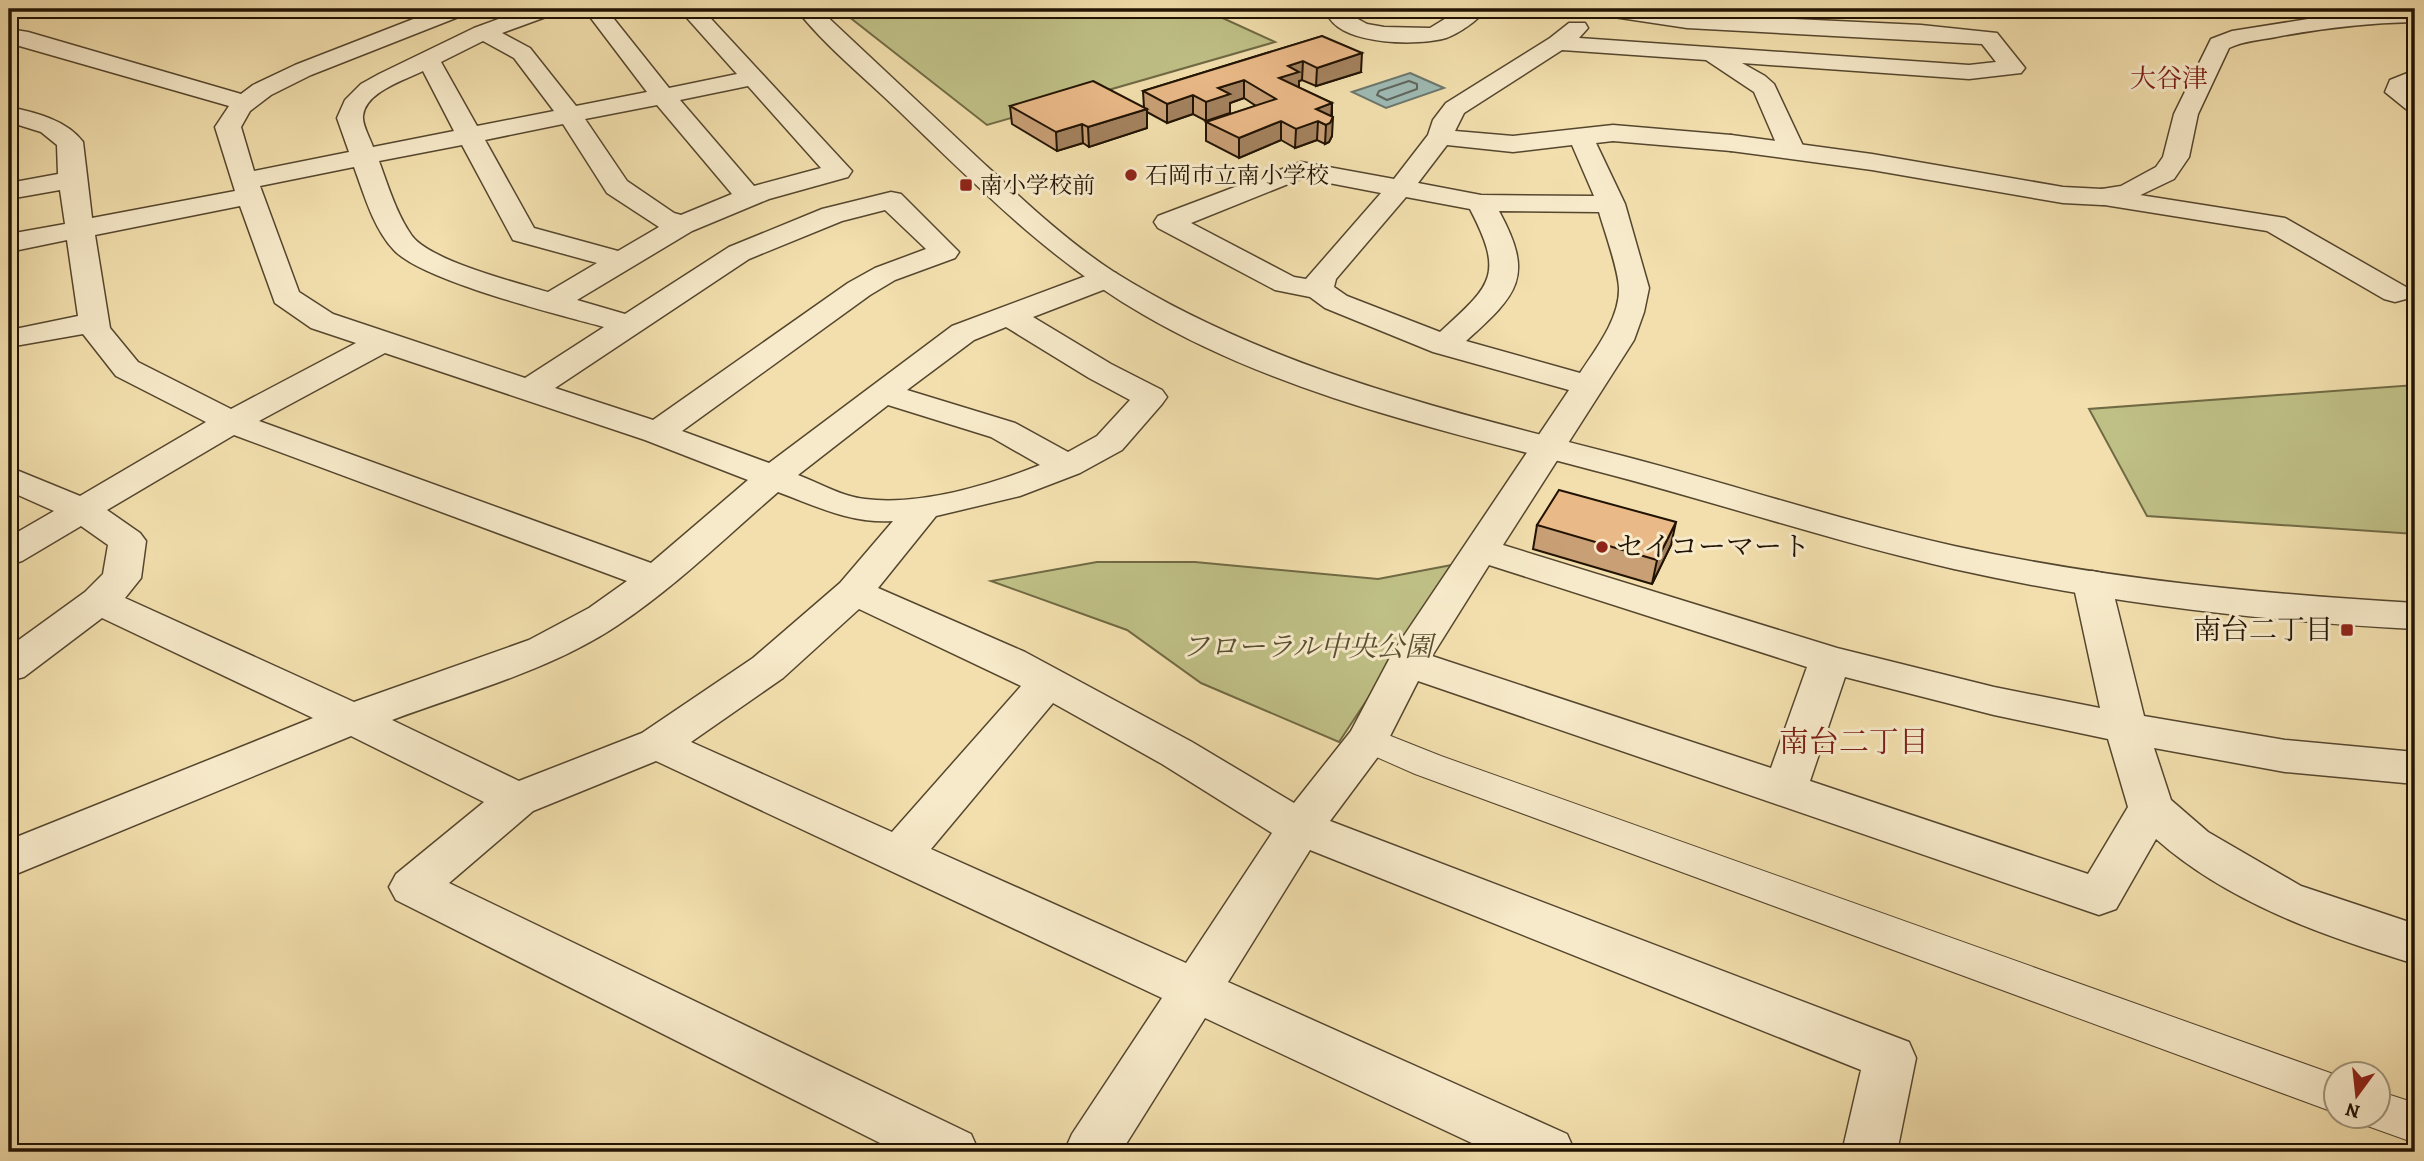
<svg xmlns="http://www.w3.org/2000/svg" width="2424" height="1161" viewBox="0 0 2424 1161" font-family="Alegreya,'Noto Serif JP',serif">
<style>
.green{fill:#bfc086;stroke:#706a44;stroke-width:2}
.water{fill:#9ebab4;stroke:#6c776d;stroke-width:2}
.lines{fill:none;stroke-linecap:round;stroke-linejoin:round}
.shore{stroke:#60665c;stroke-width:2}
.pedestrian-casing{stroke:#55462e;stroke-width:2}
.minor-casing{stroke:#55462e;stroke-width:3}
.tertiary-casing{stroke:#55462e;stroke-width:3}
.pedestrian{fill:#f7eaca;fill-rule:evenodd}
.minor{fill:#f7eaca;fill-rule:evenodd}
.tertiary{fill:#f7eaca;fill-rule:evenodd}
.wall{fill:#c99f75;stroke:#211303;stroke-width:2}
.shaded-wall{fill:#a4825f;stroke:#211303;stroke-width:2}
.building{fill:#eab988;stroke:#211303;stroke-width:2}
.poi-dot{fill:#8f2418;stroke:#f7eaca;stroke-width:2.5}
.labels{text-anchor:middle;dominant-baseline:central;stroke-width:6;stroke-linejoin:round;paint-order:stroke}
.far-poi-label{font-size:23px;fill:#211303;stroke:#f7eaca;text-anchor:start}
.far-quarter-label{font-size:26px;fill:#7a1f14;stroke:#f7eaca}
.poi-label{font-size:28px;fill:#211303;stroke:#f7eaca;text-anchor:start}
.park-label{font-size:28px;font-style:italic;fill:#585031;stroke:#f7eaca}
.neighbourhood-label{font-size:30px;fill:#7a1f14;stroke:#f7eaca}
</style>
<rect width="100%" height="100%" fill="#f2dfad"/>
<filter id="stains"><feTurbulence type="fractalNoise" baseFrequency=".00286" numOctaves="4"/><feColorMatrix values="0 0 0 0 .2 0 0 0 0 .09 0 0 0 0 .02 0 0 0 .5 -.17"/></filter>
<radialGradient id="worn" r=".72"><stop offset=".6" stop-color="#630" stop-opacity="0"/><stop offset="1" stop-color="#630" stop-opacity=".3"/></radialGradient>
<!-- green -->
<g class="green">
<polygon points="839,9 1225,9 1216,15 1275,42 987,125"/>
<polygon points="2415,385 2415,534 2147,516 2089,409"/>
<polygon points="1097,562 1195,562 1378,579 1457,564 1339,742 1201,683 1127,630 991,581"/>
</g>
<!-- water -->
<polygon class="water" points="1410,73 1444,88 1386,108 1352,92"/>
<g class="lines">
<!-- shore -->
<polygon class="shore" points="1409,81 1417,84 1417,89 1387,100 1377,95 1379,91"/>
<defs>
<g id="pedestrian">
<polygon points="1368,727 1441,756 2336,1075 2336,1113 1415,774 1356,748 1350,739 1356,730"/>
<polygon points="2378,1091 2415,1103 2415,1143 2362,1124 2359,1116 2378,1116"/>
</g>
<g id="minor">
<path d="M 439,9 L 469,9 L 466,14 L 311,75 L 271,95 L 250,111 L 241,127 L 254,171 L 349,152 L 337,118 L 345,100 L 361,84 L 379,74 L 474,28 L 526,9 L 557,9 L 554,14 L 502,33 L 530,48 L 576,106 L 647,92 L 584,9 L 606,9 L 669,88 L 737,74 L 679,9 L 702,9 L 852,171 L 848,177 L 769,199 L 692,231 L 577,300 L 625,314 L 729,247 L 822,209 L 891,192 L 901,194 L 959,252 L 955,258 L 895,280 L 870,295 L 682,431 L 769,463 L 952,326 L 1094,273 L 1105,270 L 1116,273 L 1120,279 L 1116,285 L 1033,317 L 1111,364 L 1162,390 L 1167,397 L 1162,404 L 1122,450 L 1080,473 L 1020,496 L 936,516 L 878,588 L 1025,652 L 1192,742 L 1294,803 L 1351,731 L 1393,652 L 1569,390 L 1433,352 L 1325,308 L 1310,297 L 1275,290 L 1158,228 L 1154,222 L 1158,216 L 1301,162 L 1394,179 L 1428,135 L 1433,120 L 1446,103 L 1550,38 L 1569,23 L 1585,23 L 1588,28 L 1579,38 L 1969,65 L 1996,62 L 1982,44 L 1687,28 L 1607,16 L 1599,14 L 1596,9 L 1649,9 L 1687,14 L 1921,25 L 1997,33 L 2025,68 L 2021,73 L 1969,79 L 1742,63 L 1765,76 L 1774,84 L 1805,150 L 1801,156 L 1792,158 L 1783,156 L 1779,150 L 1754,92 L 1706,60 L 1562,50 L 1464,113 L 1455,131 L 1513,136 L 1613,125 L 1731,135 L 1740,138 L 1744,143 L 1740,148 L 1731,151 L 1613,141 L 1596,143 L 1625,204 L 1649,288 L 1644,312 L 1634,340 L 1503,545 L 1837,648 L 1994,687 L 2100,708 L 2073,583 L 2078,574 L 2092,571 L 2106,574 L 2111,583 L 2144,716 L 2285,740 L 2415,752 L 2415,784 L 2285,772 L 2154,748 L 2171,800 L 2208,832 L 2301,886 L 2415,924 L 2415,964 C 2324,936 2228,903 2156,839 L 2116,909 L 2099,915 L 1418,681 L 1383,750 L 1330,821 L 1909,1042 L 1916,1058 L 1897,1152 L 1842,1152 L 1861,1070 L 1310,850 L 1228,982 L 1567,1134 L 1575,1152 L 1491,1152 L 1205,1018 L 1121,1152 L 1064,1152 L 1072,1134 L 1162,998 L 656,761 L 533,811 L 449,883 L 971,1134 L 979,1152 L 898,1152 L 396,900 L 389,887 L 396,874 L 484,802 L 351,736 L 9,877 L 9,840 L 313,718 L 102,618 L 24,677 L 9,681 L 9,647 L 85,592 L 103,574 L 108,545 L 81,526 L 22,561 L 9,565 L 9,537 L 54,511 L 9,491 L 9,467 L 80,496 L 206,422 L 116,376 L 83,334 L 9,347 L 9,328 L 15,329 L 78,316 L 67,240 L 9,252 L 9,234 L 65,224 L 60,190 L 9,199 L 9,183 L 58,174 L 57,145 L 41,132 L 9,122 L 9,107 C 34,112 67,120 83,142 L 92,218 L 235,191 L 215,127 L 229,106 L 9,43 L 9,29 L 28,32 L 241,94 L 253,85 L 295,65 ZM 483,41 L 514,58 L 554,111 L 477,126 L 441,62 ZM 423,71 L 454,131 L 373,147 C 370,138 362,125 363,116 C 365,92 405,80 423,71 ZM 748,86 L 821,168 L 754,186 L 680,100 ZM 657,105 L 732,194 L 681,215 L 674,213 L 627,181 L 585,119 ZM 563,124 L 607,193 L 659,227 L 618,251 L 534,228 L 485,140 ZM 462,145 L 513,240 L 597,263 L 548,292 C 517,283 431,261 412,236 C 397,215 388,186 379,161 ZM 1447,145 L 1513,152 L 1572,145 L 1594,196 L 1481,195 L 1418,183 ZM 354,167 C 364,194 373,227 393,249 C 419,280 560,315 604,327 L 525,378 L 333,314 L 299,292 L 260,186 ZM 1303,178 L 1381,193 L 1306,279 L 1294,277 L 1191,223 ZM 1406,197 L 1470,209 C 1505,276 1491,285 1440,332 L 1347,296 L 1334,287 L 1336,279 ZM 240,206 L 275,303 L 311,328 L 356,343 L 231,409 L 138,362 L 110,328 L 95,235 ZM 885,210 L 926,249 L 875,268 L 848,283 L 653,420 L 555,388 L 749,259 L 842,221 ZM 1499,211 L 1599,212 C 1605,233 1618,268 1619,288 C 1620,318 1596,349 1580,373 L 1466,341 C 1518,294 1535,277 1499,211 ZM 1006,327 L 1089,378 L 1130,400 L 1097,436 L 1068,452 L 1015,423 L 907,390 L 974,340 ZM 385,353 L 645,440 L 748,480 L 651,563 L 259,421 ZM 888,405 L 991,437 L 1040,465 C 990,485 920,506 865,499 C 843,497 819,483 798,475 ZM 234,435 L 627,581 L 589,608 L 529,640 L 354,702 L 125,598 L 141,578 L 146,541 L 140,533 L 107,510 ZM 778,492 C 816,506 851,524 893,521 L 840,583 L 753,658 L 642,733 L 519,781 L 392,720 C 467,692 551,670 618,625 C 675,587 726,537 778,492 ZM 1489,565 L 1807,667 L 1771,768 L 1432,656 ZM 859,609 L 1021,686 L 892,832 L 691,742 L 783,678 ZM 1845,677 L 1994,715 L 2108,739 L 2128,807 L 2088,874 L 1810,781 ZM 1053,703 L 1162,764 L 1272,833 L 1186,963 L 931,849 Z"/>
<path d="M 1340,9 L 1364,9 L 1356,18 L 1367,24 L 1384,27 L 1430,28 L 1461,9 L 1486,9 C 1479,20 1458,34 1446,38 C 1419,46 1348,45 1330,19 Z"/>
<polygon points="2415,70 2415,86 2410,90 2415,93 2415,111 2406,109 2385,92 2390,80"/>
<polygon points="2102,189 2285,218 2406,287 2410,293 2406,299 2395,302 2384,299 2267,231 2092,203 2088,197 2092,191"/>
</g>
<g id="tertiary">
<path d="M 796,9 L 819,9 C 872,59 926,109 979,159 C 1022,199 1065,240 1114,272 C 1269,369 1448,411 1623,456 C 1734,485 1842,521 1954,546 C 2106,579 2260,594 2415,603 L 2415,629 C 2260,621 2106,603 1954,569 C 1835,542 1719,503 1600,472 C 1447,431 1283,396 1144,315 C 1050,261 976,185 898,110 C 864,77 825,46 796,9 Z"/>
<path d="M 2371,9 L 2415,9 L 2415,22 C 2368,23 2322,28 2276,37 C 2260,40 2243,41 2229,48 L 2198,114 L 2189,157 L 2174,179 L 2128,201 L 2102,205 L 2063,203 L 1872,170 L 1731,151 L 1722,148 L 1718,143 L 1722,138 L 1731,135 L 1872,154 L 2063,187 L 2102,189 L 2121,186 L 2156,167 L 2163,157 L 2174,114 L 2211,39 L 2232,31 Z"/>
</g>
</defs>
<!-- pedestrian casing -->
<use href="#pedestrian" class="pedestrian-casing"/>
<!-- minor casing -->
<use href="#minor" class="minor-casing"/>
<!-- tertiary casing -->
<use href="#tertiary" class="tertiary-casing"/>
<!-- pedestrian -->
<use href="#pedestrian" class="pedestrian"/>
<!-- minor -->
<use href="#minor" class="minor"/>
<!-- tertiary -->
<use href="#tertiary" class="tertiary"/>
</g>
<!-- wall -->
<g class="wall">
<polygon points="1322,36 1361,72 1316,86 1302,80 1299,81 1299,88 1332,103 1332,136 1329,142 1325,144 1317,140 1295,148 1281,140 1239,158 1206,141 1206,122 1256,106 1244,98 1230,103 1230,113 1206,121 1193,114 1167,123 1147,112 1147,128 1089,147 1083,143 1057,151 1012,124 1010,106 1144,108 1143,91"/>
<polygon points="1537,525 1671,545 1652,584 1533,549"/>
</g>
<!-- shaded-wall -->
<g class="shaded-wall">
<polygon points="1362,53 1361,72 1316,86 1317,68"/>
<polygon points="1303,61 1302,80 1299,81 1299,90 1279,78 1288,66"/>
<polygon points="1244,80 1244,98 1230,103 1230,113 1206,121 1206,102 1218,88"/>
<polygon points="1193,95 1193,114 1167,123 1167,104"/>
<polygon points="1332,103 1331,121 1333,117 1332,136 1329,142 1325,144 1326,125 1318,121 1317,140 1295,148 1296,129 1316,109"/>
<polygon points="1147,109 1147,128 1089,147 1088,127"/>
<polygon points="1281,121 1281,140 1239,158 1239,138"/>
<polygon points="1082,124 1083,143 1057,151 1056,132"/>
<polygon points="1676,522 1671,545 1652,584 1657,560"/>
</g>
<!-- building -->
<g class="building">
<polygon points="1322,36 1362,53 1317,68 1303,61 1288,66 1299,72 1279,78 1332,103 1316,109 1333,117 1330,123 1326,125 1318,121 1296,129 1281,121 1239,138 1206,122 1276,99 1244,80 1218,88 1230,94 1206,102 1193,95 1167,104 1143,91"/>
<polygon points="1093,81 1147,109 1088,127 1082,124 1056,132 1010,106"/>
<polygon points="1559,490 1676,522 1657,560 1537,525"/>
</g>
<!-- markers -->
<g class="poi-dot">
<circle cx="1131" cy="175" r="7"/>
<rect x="959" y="178" width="14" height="14" rx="3.5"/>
<circle cx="1602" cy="547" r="7"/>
<rect x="2340" y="623" width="14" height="14" rx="3.5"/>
</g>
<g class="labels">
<!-- far-poi labels -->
<g class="far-poi-label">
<text x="1145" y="175">石岡市立南小学校</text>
<text x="980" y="185">南小学校前</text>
</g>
<!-- far-quarter labels -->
<g class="far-quarter-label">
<text x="2169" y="78">大谷津</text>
</g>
<!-- poi labels -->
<g class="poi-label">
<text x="1616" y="547">セイコーマート</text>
<text x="2333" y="630" text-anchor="end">南台二丁目</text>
</g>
<!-- park labels -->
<g class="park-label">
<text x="1307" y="647">フローラル中央公園</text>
</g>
<!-- neighbourhood labels -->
<g class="neighbourhood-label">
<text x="1854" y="742">南台二丁目</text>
</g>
</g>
<!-- margin -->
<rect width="2424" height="1161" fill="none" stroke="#f2dfad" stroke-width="35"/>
<rect x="10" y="10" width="2403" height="1140" fill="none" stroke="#211303" stroke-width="3.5"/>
<rect x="18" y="18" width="2389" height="1126" fill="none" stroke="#211303" stroke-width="2"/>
<!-- north arrow -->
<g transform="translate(2357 1095) rotate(195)"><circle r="33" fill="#f7eaca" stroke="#a1947a" stroke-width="2"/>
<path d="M0-5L12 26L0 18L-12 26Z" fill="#8f2418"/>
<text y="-10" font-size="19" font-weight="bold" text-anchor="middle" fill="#211303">N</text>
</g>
<rect width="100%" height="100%" filter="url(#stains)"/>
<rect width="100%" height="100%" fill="url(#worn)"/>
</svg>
